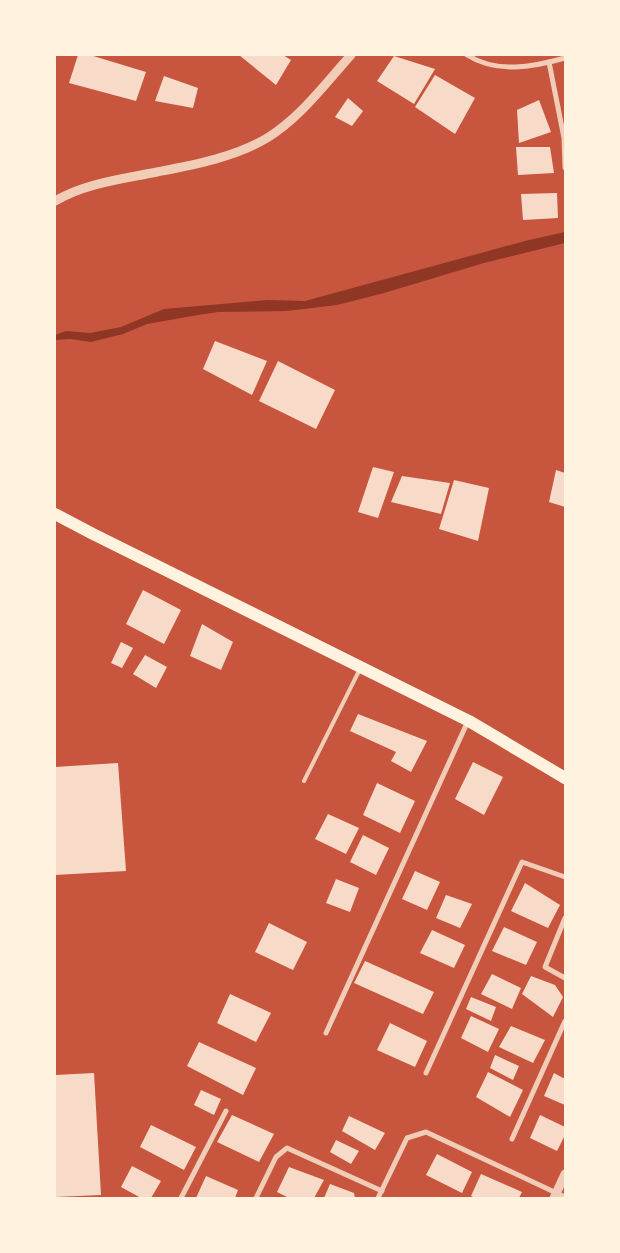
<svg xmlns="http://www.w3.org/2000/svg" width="620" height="1253" viewBox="0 0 620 1253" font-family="Arial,sans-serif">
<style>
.water{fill:#8f3625}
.building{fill:#f7dbc8}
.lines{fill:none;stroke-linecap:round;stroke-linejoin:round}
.service{stroke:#f1ccb7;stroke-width:4}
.minor{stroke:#f1ccb7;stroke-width:5}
.tertiary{stroke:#f1ccb7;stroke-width:9}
.primary{stroke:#fff3e0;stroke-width:12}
</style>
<rect width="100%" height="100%" fill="#c8553d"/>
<!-- water -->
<polygon class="water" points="565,232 565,243 484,263 384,293 337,305 287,311 218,312 198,315 147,324 123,334 91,342 70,339 55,340 55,335 66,331 90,333 121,327 164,309 267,300 305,301 525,241"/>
<!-- building -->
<g class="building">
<polygon points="78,55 90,55 146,72 136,101 69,83"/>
<polygon points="239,55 283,55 291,60 276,85"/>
<polygon points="394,56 435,69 414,104 377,81"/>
<polygon points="435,75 475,98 455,134 415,107"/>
<polygon points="164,76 198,88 193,108 155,101"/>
<polygon points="348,98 363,111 352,126 335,117"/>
<polygon points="539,100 551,132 519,143 517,110"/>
<polygon points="516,147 550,147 554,173 518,175"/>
<polygon points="557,193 558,218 523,220 521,194"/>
<polygon points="215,341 267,361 252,395 203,369"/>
<polygon points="278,361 335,390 316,429 259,401"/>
<polygon points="373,467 394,472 378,518 358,512"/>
<polygon points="556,470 565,473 565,507 549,502"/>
<polygon points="402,476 450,483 441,514 391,502"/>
<polygon points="454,480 489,488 478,541 439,529"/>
<polygon points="143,590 181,610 164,644 126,624"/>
<polygon points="202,624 233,642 221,670 190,656"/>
<polygon points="121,642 133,648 122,668 111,663"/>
<polygon points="145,655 167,667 156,688 133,674"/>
<polygon points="358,714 427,741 411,772 391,761 396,752 350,731"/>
<polygon points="473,762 503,777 484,815 455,799"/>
<polygon points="118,763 126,871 55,875 55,767"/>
<polygon points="377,783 415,801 400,833 363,815"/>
<polygon points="328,814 359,828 346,854 315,839"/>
<polygon points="363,835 389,848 376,875 350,862"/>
<polygon points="415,871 440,882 427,910 402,899"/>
<polygon points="336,879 359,888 350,912 326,903"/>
<polygon points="525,883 560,905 548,928 511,911"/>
<polygon points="446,895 472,904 460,928 436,918"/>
<polygon points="269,923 307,942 293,970 255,952"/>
<polygon points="504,927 537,942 526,965 492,951"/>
<polygon points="432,930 465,945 454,968 420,953"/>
<polygon points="365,961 434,992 423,1014 354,983"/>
<polygon points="492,974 521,988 512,1009 481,994"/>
<polygon points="531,976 555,985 563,997 553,1017 522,994"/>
<polygon points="230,994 271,1013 256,1042 217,1023"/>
<polygon points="471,997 496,1007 491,1021 466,1009"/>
<polygon points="471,1016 499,1029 488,1052 461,1038"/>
<polygon points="390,1023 427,1041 415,1067 377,1050"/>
<polygon points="511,1026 545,1040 533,1063 499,1047"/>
<polygon points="199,1042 256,1068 243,1095 187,1066"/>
<polygon points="495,1055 519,1066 513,1080 490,1068"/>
<polygon points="488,1072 523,1090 510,1117 476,1097"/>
<polygon points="94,1073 101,1195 55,1197 55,1075"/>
<polygon points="554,1073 565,1079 565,1105 544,1096"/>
<polygon points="201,1090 221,1099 214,1115 194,1105"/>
<polygon points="232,1115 274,1134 259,1162 217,1142"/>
<polygon points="540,1115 565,1127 565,1135 557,1151 530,1138"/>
<polygon points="349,1116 385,1133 375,1150 342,1131"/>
<polygon points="151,1125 196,1147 184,1170 140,1147"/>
<polygon points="336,1140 359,1151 351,1164 330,1152"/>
<polygon points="437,1154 472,1172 462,1193 426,1175"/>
<polygon points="132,1166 161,1181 151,1198 141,1198 121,1187"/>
<polygon points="289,1167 324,1180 314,1198 289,1198 277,1192"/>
<polygon points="481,1174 522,1192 519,1198 475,1198 471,1196"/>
<polygon points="206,1176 238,1190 235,1198 196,1198"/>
<polygon points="330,1184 354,1193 355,1198 324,1198"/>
</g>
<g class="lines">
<!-- service -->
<polyline class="service" points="304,781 360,669"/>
<!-- minor -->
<g class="minor">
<path d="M 467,55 C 497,74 533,67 565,58"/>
<polyline points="549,62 564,138 565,168"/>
<polyline points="565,918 545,967 565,978"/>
<polyline points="326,1033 468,721"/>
<polyline points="426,1073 522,862 565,877"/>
<polyline points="512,1139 565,1021"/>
<polyline points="181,1198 226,1111"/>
<polyline points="256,1198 276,1157 287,1148 382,1191"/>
<polyline points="378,1198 407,1138 426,1132 565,1197"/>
</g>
<!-- tertiary -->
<g class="tertiary">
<path d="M 55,201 C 86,183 123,179 157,172 C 193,165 236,157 267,138 C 300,118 325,84 351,55"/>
<polyline points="554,1198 565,1174"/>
</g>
<!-- primary -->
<polyline class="primary" points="55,514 93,534 469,721 565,778"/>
</g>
<!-- border -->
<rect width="620" height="1253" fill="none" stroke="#fff3e0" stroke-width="112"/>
</svg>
